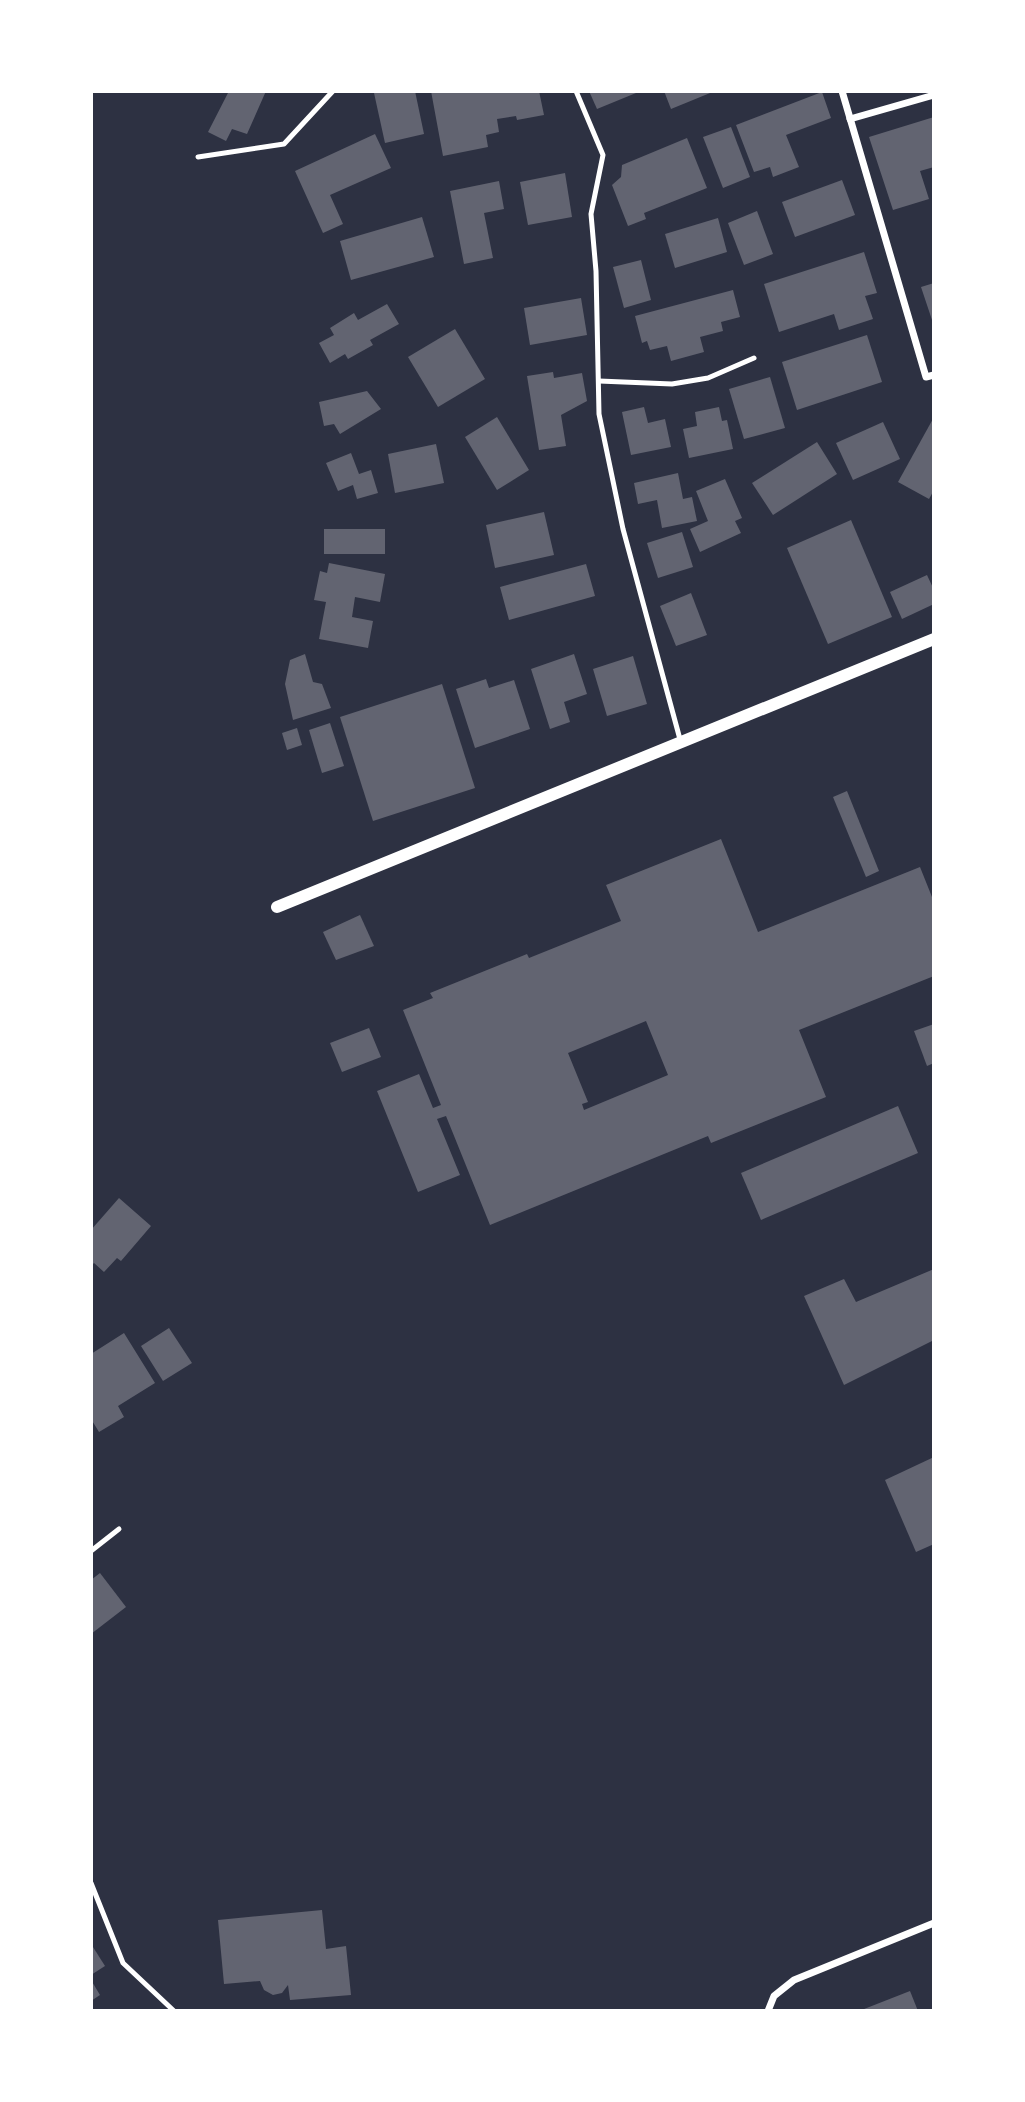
<svg xmlns="http://www.w3.org/2000/svg" width="1025" height="2102" viewBox="0 0 1025 2102" font-family="Montserrat,sans-serif">
<style>
.building{fill:#626471;fill-rule:evenodd}
.lines{fill:none;stroke-linecap:round;stroke-linejoin:round}
.service{stroke:#fff;stroke-width:5}
.minor{stroke:#fff;stroke-width:7}
.tertiary{stroke:#fff;stroke-width:12}
</style>
<rect width="100%" height="100%" fill="#2d3142"/>
<!-- building -->
<g class="building">
<polygon points="229,91 266,91 247,134 232,129 226,141 208,132"/>
<polygon points="383,91 415,91 424,134 385,143 374,93"/>
<polygon points="431,91 539,91 544,115 517,120 516,116 497,119 499,132 486,135 488,147 443,156"/>
<polygon points="589,91 635,91 636,93 597,109"/>
<polygon points="664,91 715,91 671,109"/>
<polygon points="822,92 831,118 786,135 799,167 773,177 770,167 754,172 736,125"/>
<polygon points="934,117 934,167 920,171 929,199 893,210 869,137"/>
<polygon points="731,127 750,177 723,188 703,137"/>
<polygon points="375,134 391,168 330,195 343,224 323,233 295,171"/>
<polygon points="687,138 707,188 644,213 646,219 628,226 612,185 621,177 622,165"/>
<polygon points="565,173 572,217 528,225 520,182"/>
<polygon points="842,180 855,215 795,237 782,202"/>
<polygon points="499,181 504,209 484,213 493,258 464,264 450,191"/>
<polygon points="757,211 773,254 744,265 728,223"/>
<polygon points="422,217 434,257 351,280 340,241"/>
<polygon points="718,218 727,252 675,268 665,234"/>
<polygon points="864,252 877,293 865,296 873,319 839,330 834,314 779,332 764,284"/>
<polygon points="641,260 651,300 624,308 613,267"/>
<polygon points="934,283 934,326 921,287"/>
<polygon points="733,290 740,317 721,322 723,331 700,337 704,352 671,361 667,346 650,350 647,341 642,343 635,316"/>
<polygon points="581,298 587,335 530,345 524,308"/>
<polygon points="387,304 399,324 370,340 373,345 348,359 345,354 330,363 319,343 334,335 330,328 354,313 358,320"/>
<polygon points="455,329 485,379 438,407 408,357"/>
<polygon points="867,335 882,382 797,410 782,362"/>
<polygon points="553,372 554,378 582,373 587,401 561,415 566,446 539,450 527,376"/>
<polygon points="770,377 785,428 744,439 729,389"/>
<polygon points="367,391 381,409 340,434 334,424 324,426 319,402"/>
<polygon points="644,407 648,423 665,419 671,447 631,455 622,412"/>
<polygon points="719,407 722,421 727,420 733,449 689,458 683,429 697,426 695,412"/>
<polygon points="497,417 529,470 497,490 465,437"/>
<polygon points="934,417 934,490 929,499 898,482"/>
<polygon points="883,422 900,459 853,480 836,443"/>
<polygon points="817,442 837,474 773,515 752,483"/>
<polygon points="436,444 444,483 395,493 388,454"/>
<polygon points="351,453 359,474 371,470 378,493 357,499 353,485 338,491 326,463"/>
<polygon points="678,473 683,499 692,497 697,521 662,528 657,500 638,504 634,483"/>
<polygon points="725,479 742,518 735,521 741,533 700,552 690,529 708,521 696,491"/>
<polygon points="544,512 554,555 495,568 486,525"/>
<polygon points="851,520 892,617 828,644 787,548"/>
<rect x="324" y="529" width="61" height="25"/>
<polygon points="682,532 693,567 658,578 647,543"/>
<polygon points="329,563 385,574 380,602 355,597 352,617 373,621 368,648 319,639 326,602 314,600 320,571 327,573"/>
<polygon points="586,564 595,596 509,620 500,587"/>
<polygon points="927,575 934,590 934,604 902,619 890,592"/>
<polygon points="691,593 707,635 676,646 660,606"/>
<polygon points="305,654 313,682 322,684 331,708 293,720 285,684 290,660"/>
<polygon points="574,654 587,694 564,702 570,722 550,729 531,669"/>
<polygon points="633,656 647,704 607,716 593,669"/>
<polygon points="486,679 489,688 514,680 530,729 475,748 456,689"/>
<polygon points="442,684 475,788 373,821 340,717"/>
<polygon points="330,723 344,766 322,773 309,730"/>
<polygon points="297,728 302,745 287,750 282,733"/>
<polygon points="847,791 879,871 866,877 833,797"/>
<path d="M 721,839 L 758,932 L 920,867 L 934,902 L 934,976 L 799,1030 L 826,1097 L 711,1143 L 708,1136 L 490,1225 L 446,1116 L 437,1119 L 460,1175 L 418,1192 L 377,1091 L 419,1074 L 433,1108 L 441,1105 L 403,1010 L 433,998 L 430,993 L 527,954 L 529,958 L 621,921 L 606,885 ZM 646,1021 L 668,1075 L 584,1110 L 582,1104 L 588,1102 L 568,1053 Z"/>
<polygon points="360,915 374,946 336,960 323,932"/>
<polygon points="934,1024 934,1063 927,1066 914,1031"/>
<polygon points="369,1028 381,1057 342,1072 330,1043"/>
<polygon points="898,1106 918,1153 761,1220 741,1173"/>
<polygon points="119,1198 151,1226 121,1261 117,1258 104,1272 94,1263 91,1266 91,1230"/>
<polygon points="934,1269 934,1340 844,1385 804,1296 844,1279 856,1302"/>
<polygon points="169,1328 192,1363 163,1381 141,1346"/>
<polygon points="124,1333 155,1383 118,1406 124,1417 99,1432 91,1419 91,1354"/>
<polygon points="934,1457 934,1544 916,1552 885,1480"/>
<polygon points="100,1573 126,1607 91,1634 91,1580"/>
<polygon points="322,1910 326,1949 346,1946 351,1995 290,2000 288,1985 282,1993 273,1995 264,1990 260,1981 224,1984 218,1920"/>
<polygon points="93,1947 105,1966 91,1975 91,1948"/>
<polygon points="91,1980 100,1995 91,2001"/>
<polygon points="910,1991 918,2011 859,2011"/>
</g>
<g class="lines">
<!-- service -->
<g class="service">
<polyline points="576,91 603,155 591,214 596,271 599,414 623,529 681,743"/>
<polyline points="198,157 284,144 333,91"/>
<polyline points="599,381 672,384 708,378 754,358"/>
<polyline points="91,1551 119,1529"/>
<polyline points="91,1883 123,1963 174,2011"/>
</g>
<!-- minor -->
<g class="minor">
<polyline points="842,91 926,377 934,375"/>
<polyline points="850,119 934,95"/>
<polyline points="768,2011 774,1996 794,1980 934,1923"/>
</g>
<!-- tertiary -->
<polyline class="tertiary" points="277,907 934,639"/>
</g>
<!-- border -->
<rect width="1025" height="2102" fill="none" stroke="#ffffff" stroke-width="186"/>
</svg>
